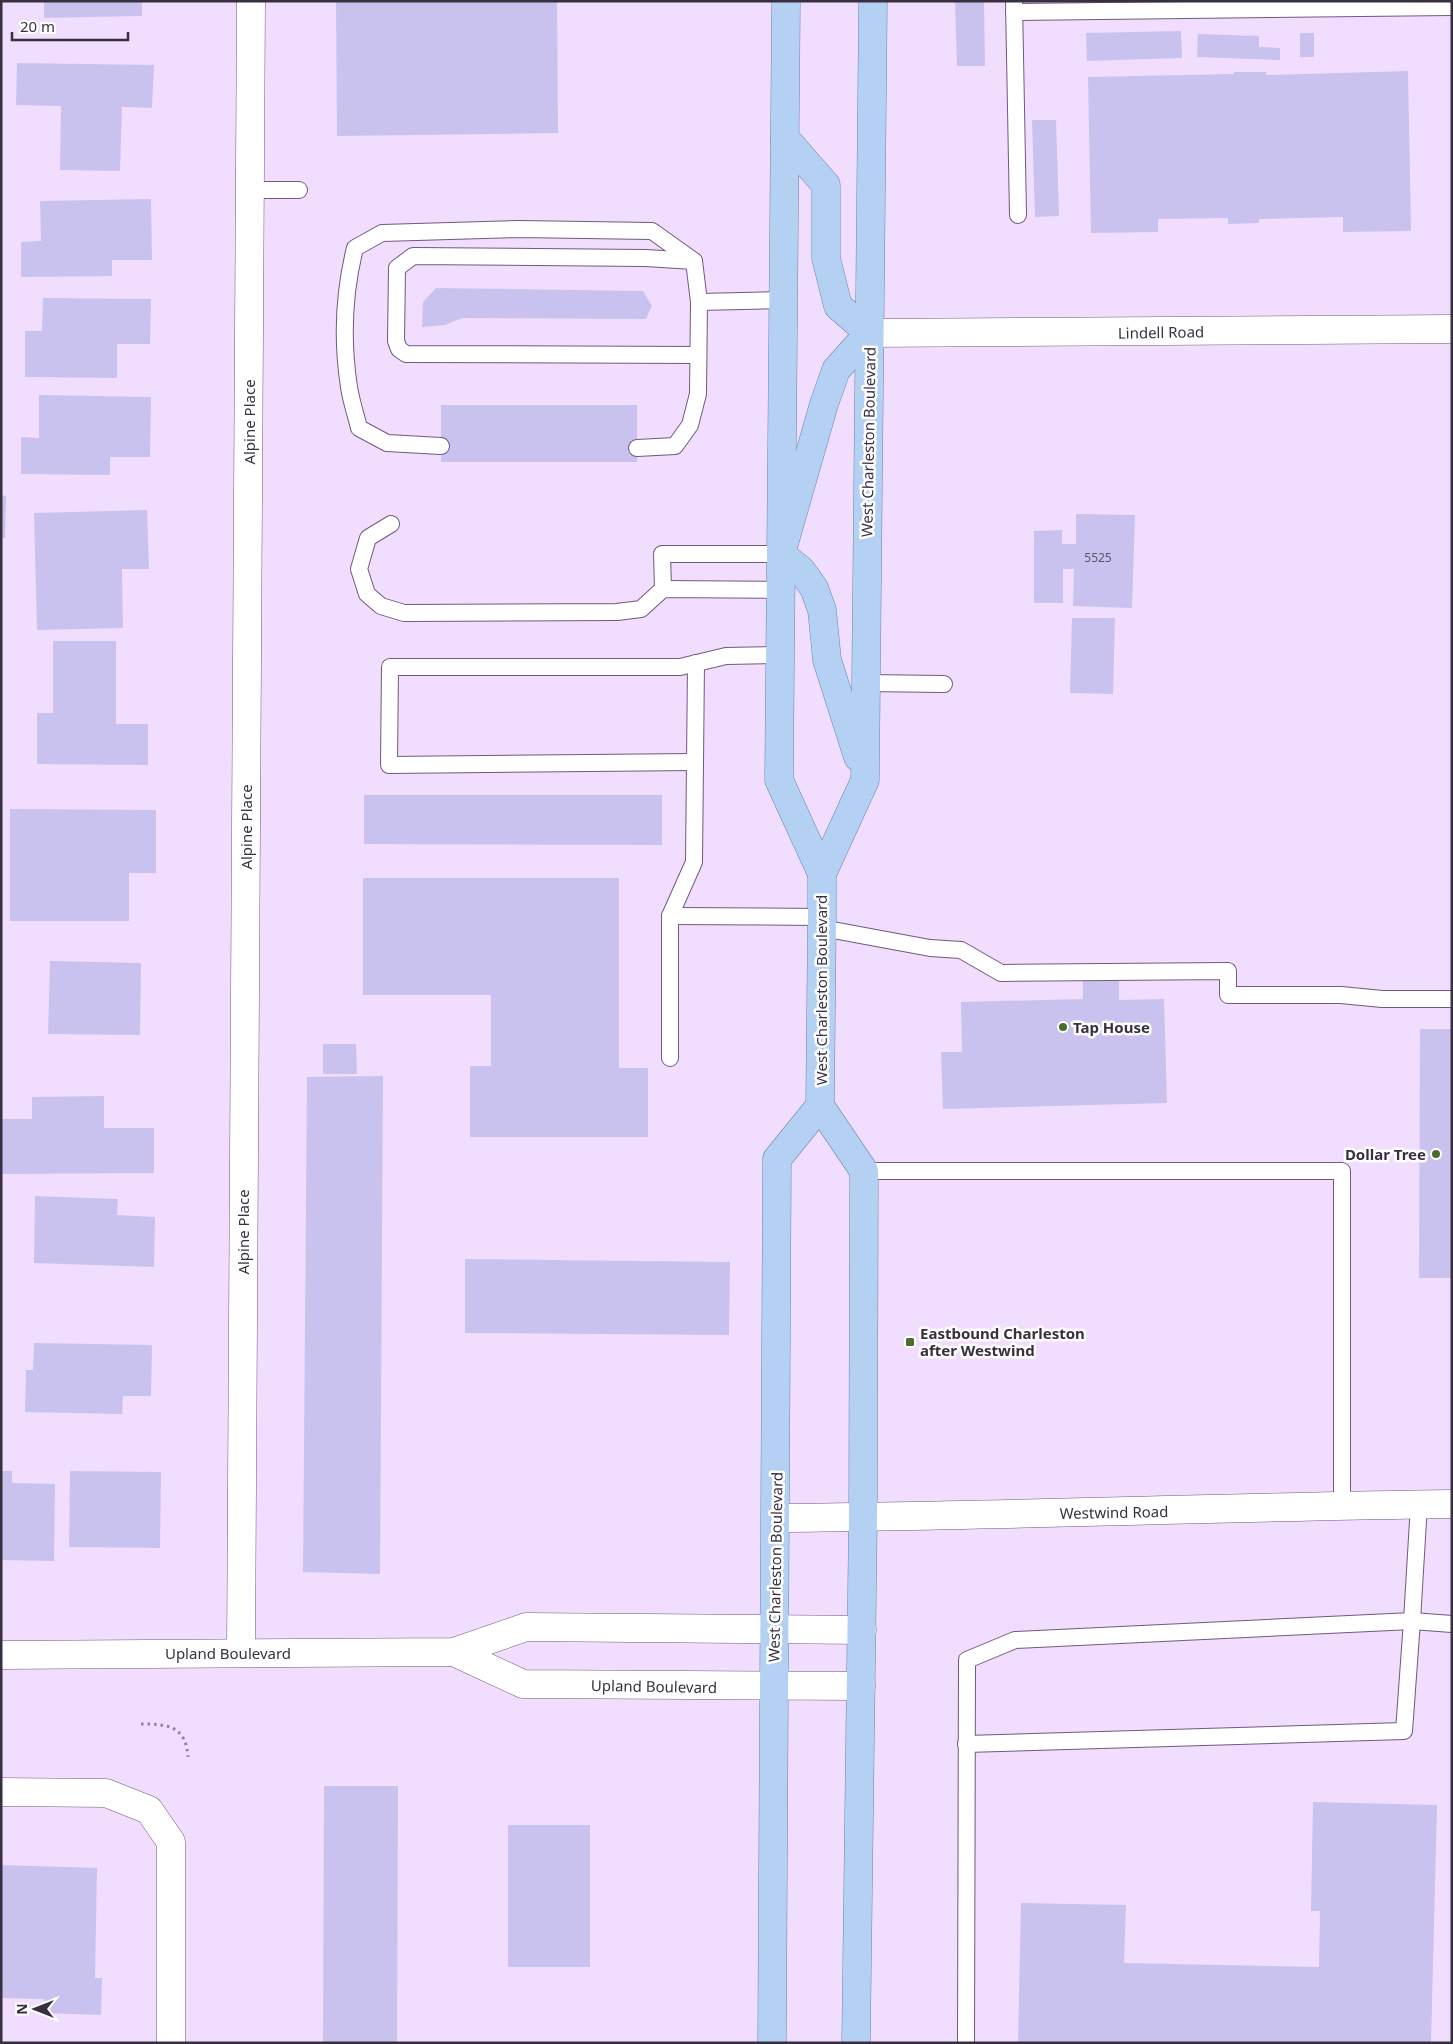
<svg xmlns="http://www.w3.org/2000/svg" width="1453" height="2044" viewBox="0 0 1453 2044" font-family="'Noto Sans',sans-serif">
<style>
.building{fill:#c9c2ef}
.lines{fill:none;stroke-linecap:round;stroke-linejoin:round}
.service-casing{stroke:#705a7d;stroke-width:18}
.minor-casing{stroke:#705a7d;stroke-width:29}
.tertiary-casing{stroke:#705a7d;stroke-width:29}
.primary-casing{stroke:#6885af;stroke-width:29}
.path{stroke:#92839b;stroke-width:3;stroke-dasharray:2.5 4;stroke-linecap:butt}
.service{stroke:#fff;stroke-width:16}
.minor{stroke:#fff;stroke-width:28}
.tertiary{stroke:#fff;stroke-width:28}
.primary{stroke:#b4d1f3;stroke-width:28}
.poi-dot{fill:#486e28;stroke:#fff;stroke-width:2}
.labels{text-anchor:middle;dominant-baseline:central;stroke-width:5;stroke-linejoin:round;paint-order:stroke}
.number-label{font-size:12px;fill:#5d546b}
.street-label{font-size:15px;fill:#39303f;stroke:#fff}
.poi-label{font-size:15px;font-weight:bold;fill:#39303f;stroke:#fff;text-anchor:start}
</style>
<rect width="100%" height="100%" fill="#f1ddfe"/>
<!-- building -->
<g class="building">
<polygon points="44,1 142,1 142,16 44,18"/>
<polygon points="336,1 557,1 558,133 337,136"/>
<polygon points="955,1 984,1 985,66 957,66"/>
<polygon points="1181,31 1182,58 1087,61 1086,33"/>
<rect x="1300" y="33" width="14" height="24"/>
<polygon points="1198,34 1259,36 1259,47 1280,48 1280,60 1197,57"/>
<polygon points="17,63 154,65 152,108 122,107 120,171 60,170 61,106 16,105"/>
<polygon points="1408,71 1411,231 1343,232 1343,217 1259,219 1259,223 1228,224 1228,218 1158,219 1158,232 1091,233 1088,77 1234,74 1234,72 1266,72 1266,75"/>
<polygon points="1032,120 1056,120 1059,216 1035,217"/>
<polygon points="151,199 152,260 112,260 112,276 21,277 21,242 41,241 40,201"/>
<polygon points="436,288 643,291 652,306 646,319 462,318 445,325 422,327 423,302"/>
<polygon points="43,298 151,299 150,344 117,344 117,378 25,377 25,331 42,331"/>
<polygon points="39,395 151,397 150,457 110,457 110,475 21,474 21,437 39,438"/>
<rect x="441" y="405" width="196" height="57"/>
<polygon points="1,495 6,496 5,538 1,538"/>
<polygon points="147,510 149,569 122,569 123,628 37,630 34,513"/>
<polygon points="1076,514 1135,515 1132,608 1073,606 1074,569 1063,569 1063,603 1034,603 1034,531 1062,530 1062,544 1076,544"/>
<polygon points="1072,618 1115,618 1113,694 1070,693"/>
<polygon points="53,641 116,641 116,724 148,724 148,765 37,764 37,713 53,713"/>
<polygon points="364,795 662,795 662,845 364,844"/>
<polygon points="10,809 156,810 156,873 129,873 129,921 10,921"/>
<polygon points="363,878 619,878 619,1068 648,1068 648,1137 470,1137 470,1066 491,1066 491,995 363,995"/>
<polygon points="50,961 141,963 140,1035 48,1034"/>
<polygon points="1119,978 1119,1000 1164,999 1167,1103 943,1109 941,1052 962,1052 961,1002 1083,999 1083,979"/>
<polygon points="1420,1029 1452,1029 1452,1278 1419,1278"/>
<polygon points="323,1044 356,1044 357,1074 323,1074"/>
<polygon points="383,1076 380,1574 303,1572 307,1077"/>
<polygon points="104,1096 104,1128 154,1128 154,1173 1,1174 1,1119 32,1119 32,1097"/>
<polygon points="35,1196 118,1199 117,1215 155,1217 154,1267 34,1263"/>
<polygon points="465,1259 730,1262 729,1335 465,1333"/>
<polygon points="34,1343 152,1345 151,1396 123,1396 122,1414 25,1412 26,1370 33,1370"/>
<polygon points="1,1471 12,1471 12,1483 55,1484 54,1561 1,1560"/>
<polygon points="70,1471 161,1472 160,1548 69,1547"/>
<polygon points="324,1786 398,1786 397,2043 323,2043"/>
<polygon points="1313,1802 1437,1805 1431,2043 1018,2043 1021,1903 1126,1905 1124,1963 1319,1967 1320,1911 1311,1911"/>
<rect x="508" y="1825" width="82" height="142"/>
<polygon points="1,1865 97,1868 95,1978 102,1978 101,2015 43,2013 44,1999 1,1998"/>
</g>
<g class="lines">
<defs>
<g id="service">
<polyline points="1014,2 1018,215"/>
<polyline points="1014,12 1452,7"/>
<polyline points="250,190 299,190"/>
<polyline points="699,302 783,300"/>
<path d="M 441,446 L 387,443 L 359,428 C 356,415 351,401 349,387 C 342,341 344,292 355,248 L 382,233 L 518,229 L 652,231 L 694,261"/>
<polyline points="637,448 675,446 690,425 698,394 699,302 694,261 646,258 413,256 397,268 396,341 399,349 406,354 698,355"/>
<polyline points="391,524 368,538 359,569 367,594 381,606 404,613 617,612 641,609 663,589 781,590"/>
<polyline points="663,589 662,554 781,554"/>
<polyline points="866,683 944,684"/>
<polyline points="695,762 389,765 390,667 680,667 726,656 781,655"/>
<polyline points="670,916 822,917"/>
<polyline points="822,928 930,948 961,950 1001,973 1228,971 1228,995 1341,995 1382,999 1452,999"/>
<polyline points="670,1058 670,916 694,862 696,663"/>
<polyline points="864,1171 1342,1171 1342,1505"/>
<polyline points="966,1744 1404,1731 1412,1621 1452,1624"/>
<polyline points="966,2043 967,1660 1015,1640 1412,1621 1419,1504"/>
</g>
<g id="minor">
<path d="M 776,1518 C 1001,1516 1226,1507 1452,1504"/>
<polyline points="241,1653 251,1"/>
<polyline points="1,1792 106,1793 149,1810 171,1842 171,2043"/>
</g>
<g id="tertiary">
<polyline points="869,333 1452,329"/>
<polyline points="454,1652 523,1684 861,1686"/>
<polyline points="1,1655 454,1652 526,1627 862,1630"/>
</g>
<g id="primary">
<polyline points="786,1 779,780 822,874"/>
<polyline points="785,138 826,185 826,258 838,306 869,333"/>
<polyline points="858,757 827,660 822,610 814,588 801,570 781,554 824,404 836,370 869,333"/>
<polyline points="772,2043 777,1159 820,1106"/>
<polyline points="856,2043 863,1517 864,1171 820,1106 822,917 822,874 865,780 873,1"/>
</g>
</defs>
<!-- service casing -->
<use href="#service" class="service-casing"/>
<!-- minor casing -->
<use href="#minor" class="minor-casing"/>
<!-- tertiary casing -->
<use href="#tertiary" class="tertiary-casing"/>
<!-- primary casing -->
<use href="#primary" class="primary-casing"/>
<!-- path -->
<path class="path" d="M 141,1724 C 168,1724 186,1726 188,1757"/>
<!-- service -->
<use href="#service" class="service"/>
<!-- minor -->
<use href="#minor" class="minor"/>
<!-- tertiary -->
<use href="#tertiary" class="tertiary"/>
<!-- primary -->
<use href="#primary" class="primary"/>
</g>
<!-- markers -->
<g class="poi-dot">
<circle cx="1063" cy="1027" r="5"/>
<circle cx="1436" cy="1154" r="5"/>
<rect x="905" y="1337" width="10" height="10" rx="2.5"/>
</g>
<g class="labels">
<!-- number labels -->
<g class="number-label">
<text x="1098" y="557">5525</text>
</g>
<!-- street labels -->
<g class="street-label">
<text transform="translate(1161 332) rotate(-1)">Lindell Road</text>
<text transform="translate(249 422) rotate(-90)">Alpine Place</text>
<text transform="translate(868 442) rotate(-89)">West Charleston Boulevard</text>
<text transform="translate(246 827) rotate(-90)">Alpine Place</text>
<text transform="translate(821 990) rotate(-90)">West Charleston Boulevard</text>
<text transform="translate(243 1232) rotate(-90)">Alpine Place</text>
<text transform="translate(1114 1512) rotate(-1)">Westwind Road</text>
<text transform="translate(775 1567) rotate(-89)">West Charleston Boulevard</text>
<text x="228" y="1653">Upland Boulevard</text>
<text transform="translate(654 1686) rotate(1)">Upland Boulevard</text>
</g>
<!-- poi labels -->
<g class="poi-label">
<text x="1073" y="1027">Tap House</text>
<text x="1426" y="1154" text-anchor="end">Dollar Tree</text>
<text x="920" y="1333">Eastbound Charleston<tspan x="920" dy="17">after Westwind</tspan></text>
</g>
</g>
<!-- border -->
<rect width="1453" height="2044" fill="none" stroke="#39303f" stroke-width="5"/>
<!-- north arrow -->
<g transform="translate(35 2009) rotate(270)" stroke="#ffffff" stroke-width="4" paint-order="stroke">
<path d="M0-4L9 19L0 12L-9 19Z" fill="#39303f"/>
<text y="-8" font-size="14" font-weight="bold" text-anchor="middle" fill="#39303f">N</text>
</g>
<!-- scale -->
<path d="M12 32v8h116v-8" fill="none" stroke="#39303f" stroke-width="2.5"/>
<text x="20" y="32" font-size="15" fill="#39303f" stroke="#ffffff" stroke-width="4" paint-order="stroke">20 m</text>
</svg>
